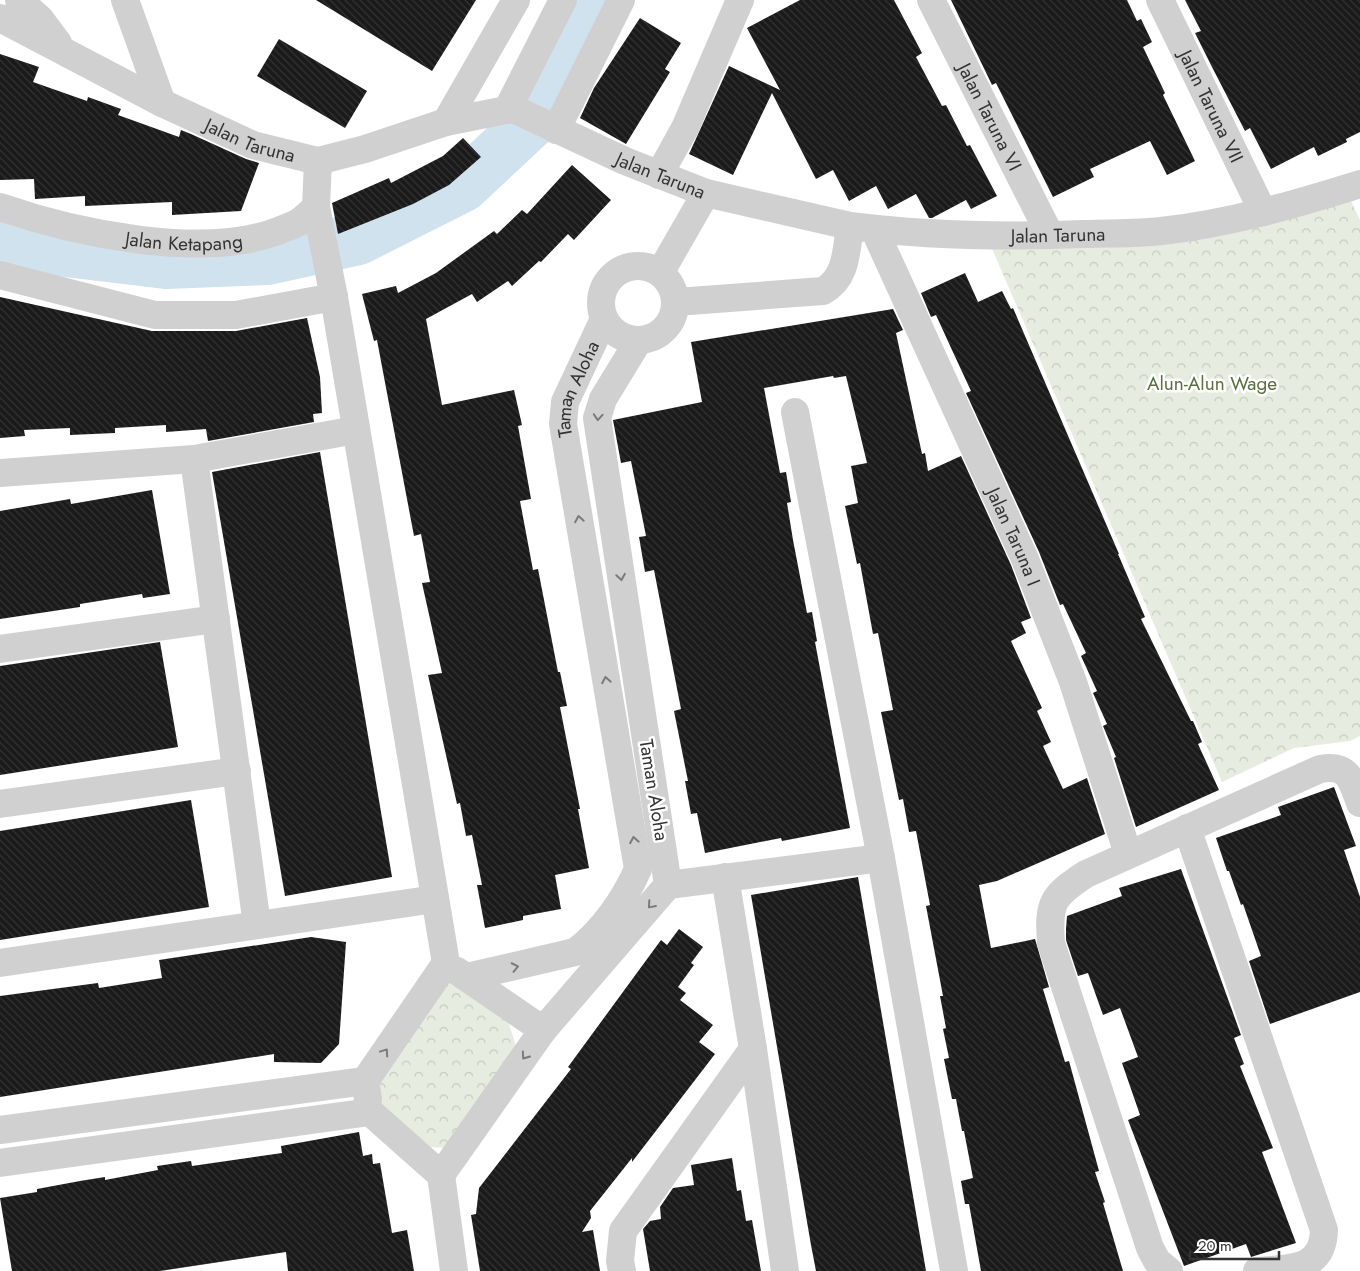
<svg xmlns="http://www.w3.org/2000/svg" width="1360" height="1271" viewBox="0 0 1360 1271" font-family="Jost,sans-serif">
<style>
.park{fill:url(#park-crowns)}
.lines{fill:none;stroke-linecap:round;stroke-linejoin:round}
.river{stroke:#cfe2ee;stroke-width:52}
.building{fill:url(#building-back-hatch)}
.minor{stroke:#d0d0d0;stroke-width:28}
.oneway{stroke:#7a7a7a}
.labels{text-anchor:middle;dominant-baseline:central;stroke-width:5;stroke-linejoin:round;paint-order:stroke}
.street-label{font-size:19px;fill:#333;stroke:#fff}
.park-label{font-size:19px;fill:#56703f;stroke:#fff}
</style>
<defs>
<pattern id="park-crowns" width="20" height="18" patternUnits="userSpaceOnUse" patternTransform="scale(1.25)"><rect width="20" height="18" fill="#e6ecdf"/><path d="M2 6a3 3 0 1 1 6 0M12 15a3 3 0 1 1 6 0" fill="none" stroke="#c6cbc0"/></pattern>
<pattern id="building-back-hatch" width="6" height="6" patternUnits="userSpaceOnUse" patternTransform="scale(1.25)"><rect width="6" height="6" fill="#1a1a1a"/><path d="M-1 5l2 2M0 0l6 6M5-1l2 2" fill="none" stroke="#333"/></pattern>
</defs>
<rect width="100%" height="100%" fill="#fff"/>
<!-- park -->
<g class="park">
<polygon points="1350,199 1360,220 1360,736 1350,741 1294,748 1222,782 990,244"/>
<polygon points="452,978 508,1020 517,1050 451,1148 423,1147 377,1110 381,1073"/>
</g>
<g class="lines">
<!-- river -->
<polyline class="river" points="0,243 166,263 267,259 358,239 463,186 539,115 592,20 600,0"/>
</g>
<!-- building -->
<g class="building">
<polygon points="316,0 476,0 432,71"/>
<polygon points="800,0 894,0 922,53 916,57 942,106 946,105 967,146 970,145 997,196 971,209 966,200 932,218 929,218 916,194 888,209 876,186 849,201 833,170 816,179 772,93 733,175 689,154 729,66 780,90 747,28"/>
<polygon points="951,0 1127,0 1137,21 1141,19 1152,42 1143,47 1165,93 1163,95 1195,161 1167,175 1150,141 1090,169 1094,177 1053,197 996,83 992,85"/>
<polygon points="1185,0 1360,0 1360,132 1346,139 1347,142 1318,156 1314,147 1271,169 1250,128 1245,131 1213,69 1195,33 1201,31"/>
<polygon points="640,18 681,43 665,69 670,72 626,144 580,118 594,88"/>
<polygon points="279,39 367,91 345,128 257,76"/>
<polygon points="0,54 39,67 33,82 87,101 88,97 121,109 118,115 179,137 181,130 191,134 246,159 259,163 241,211 172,215 172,202 85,206 85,196 35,199 34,179 0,180"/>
<polygon points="463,138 481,157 449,185 413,204 338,234 332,203 389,178 391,183 443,156"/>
<polygon points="572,165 611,200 574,240 568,234 541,262 539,261 512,286 508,281 477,302 472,294 426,319 442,405 514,390 522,425 518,426 531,499 520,501 533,570 538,569 558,672 560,672 567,706 560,707 580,809 578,809 589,868 555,875 561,909 523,916 523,920 485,928 477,885 482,885 472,835 466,836 460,803 457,804 428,675 442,673 422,583 430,582 421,534 414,536 377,340 374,341 362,294 396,286 398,293 436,273 494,231 497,234 522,210 527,214"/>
<polygon points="965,273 978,302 1002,291 1011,309 1013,308 1119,554 1118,554 1145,617 1141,619 1191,721 1193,721 1202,742 1198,744 1219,790 1136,827 1114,758 1116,757 1103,726 1107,724 1093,693 1097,691 1081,656 1086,653 1063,604 1060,605 1039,552 966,393 971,391 952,350 936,315 931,317 921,293"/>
<polygon points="0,297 152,331 236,331 307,318 320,377 322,413 313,414 314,422 208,441 206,429 166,432 166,425 115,428 115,433 70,435 70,428 24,430 25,436 0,438"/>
<polygon points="893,309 903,330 896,333 922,454 925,453 928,471 961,456 1011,565 1031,618 1021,622 1026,633 1011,641 1042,708 1037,711 1051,742 1043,746 1063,789 1087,778 1105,834 997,881 979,885 991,948 1035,939 1049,987 1043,989 1065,1062 1069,1061 1099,1171 1095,1172 1105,1202 1103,1203 1123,1271 981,1271 969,1204 965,1204 961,1181 973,1178 964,1131 962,1131 956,1099 952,1099 944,1059 949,1058 943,1029 946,1028 940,996 943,996 926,906 930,905 916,831 909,832 903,799 899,800 881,712 893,710 878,633 873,634 860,563 857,564 845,506 858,503 851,466 867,463 846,376 834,378 833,376 764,388 780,473 786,472 791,502 787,503 793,540 807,613 812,612 817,641 815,642 850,828 782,841 781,838 705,853 697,813 691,814 685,781 688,781 674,711 681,709 654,570 645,572 639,537 646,536 631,461 621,463 613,420 702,402 691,342"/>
<polygon points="320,452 392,877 285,896 212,472"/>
<polygon points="152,490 170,594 143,598 142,594 80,604 80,607 0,619 0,511 70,499 71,504"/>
<polygon points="160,642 178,747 0,775 0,666"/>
<polygon points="1334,787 1356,846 1344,850 1360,897 1360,992 1270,1024 1249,961 1261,956 1243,904 1241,905 1229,871 1227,871 1216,838 1281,815 1278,807"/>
<polygon points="191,800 209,907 0,940 0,831"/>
<polygon points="1181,869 1241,1035 1234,1038 1244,1064 1240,1066 1273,1148 1262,1152 1296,1243 1251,1257 1246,1244 1184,1266 1128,1120 1140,1115 1122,1063 1138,1057 1120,1008 1103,1015 1088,973 1078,976 1066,940 1066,929 1067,916 1122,896 1119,888"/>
<polygon points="858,877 899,1115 926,1271 816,1271 811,1245 751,895"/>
<polygon points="679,929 703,947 691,963 694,965 678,987 686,993 680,1000 713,1025 699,1042 715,1054 632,1162 632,1158 590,1211 591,1218 582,1232 593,1230 600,1271 480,1271 471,1215 476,1214 479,1188 571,1069 568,1067 661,940 667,945"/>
<polygon points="311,937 346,942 339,1044 321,1063 274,1062 274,1054 0,1097 0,996 98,983 99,988 162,978 159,960"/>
<polygon points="359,1132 363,1156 372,1154 373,1164 380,1163 392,1233 407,1230 414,1271 288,1271 286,1252 160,1271 12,1271 0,1198 37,1192 37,1189 80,1181 105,1177 105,1180 158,1170 157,1166 191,1161 192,1166 282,1153 281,1146"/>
<polygon points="732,1158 737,1191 741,1190 746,1221 752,1220 761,1271 650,1271 643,1229 650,1221 661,1219 660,1207 673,1188 694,1185 691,1165"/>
</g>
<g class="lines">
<!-- minor -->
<g class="minor">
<polyline points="19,0 40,19 58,43"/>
<polyline points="125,0 162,103"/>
<path id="s1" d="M 931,0 L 1050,235"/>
<path id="s2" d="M 1160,0 L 1263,212"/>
<path id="s3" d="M 0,18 L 162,103 L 253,145 L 318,161 L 365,149 L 446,122 L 511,109 L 520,112 L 625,161 L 706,193 L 850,226 C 928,236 1006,237 1085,234 C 1110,233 1136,234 1161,231 C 1228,224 1296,204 1360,184"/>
<polyline points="507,110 563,0"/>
<polyline points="446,122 516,0"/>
<polyline points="556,130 621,0"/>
<polyline points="659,175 685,128 740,0"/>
<path id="s4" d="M 0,207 C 75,233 202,260 278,231 C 284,228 293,226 299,222 C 305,218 311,212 316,207 L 318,161"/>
<polyline points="316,207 334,297 446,963"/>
<path id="s5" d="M 874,229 L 1025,559 L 1073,682 L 1128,854"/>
<circle cx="638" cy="303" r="37"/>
<polyline points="660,273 706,193"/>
<polyline points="0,275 155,315 236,315 334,297"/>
<path d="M 676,302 L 823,291 C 847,278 846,251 850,226"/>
<polyline points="795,412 881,858 954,1271"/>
<polyline points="194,459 257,925"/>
<polyline points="0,473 194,459 356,430"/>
<polyline points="0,649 216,619"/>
<polyline points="0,804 237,771"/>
<path d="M 1187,828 L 1324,1230 C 1323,1271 1290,1268 1257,1271"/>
<polyline points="725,877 753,1049 785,1271"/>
<polyline points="668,885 881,858"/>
<polyline points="0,963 435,899"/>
<polyline points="457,971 543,1030"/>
<path id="s6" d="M 467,977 L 575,952 C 602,932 625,899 638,869 L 563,424 L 565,402 L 604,319"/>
<polyline points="368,1099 365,1081 446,963"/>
<polyline points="0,1130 365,1081"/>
<polyline points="0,1163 370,1112 441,1175 454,1271"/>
<polyline points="441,1175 543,1030 668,885 597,418 603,399 639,340"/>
<polyline points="622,1271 620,1261 623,1231 753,1049"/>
<path d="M 1169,1271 L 1157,1261 L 1150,1248 L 1051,943 C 1048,903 1052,896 1086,874 L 1320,769 C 1349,764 1351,779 1360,803"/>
</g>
</g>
<!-- one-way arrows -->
<defs><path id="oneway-chevron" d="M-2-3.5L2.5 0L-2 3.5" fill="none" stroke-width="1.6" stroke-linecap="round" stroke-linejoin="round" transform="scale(1.25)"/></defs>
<g class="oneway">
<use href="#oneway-chevron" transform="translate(598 417) rotate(94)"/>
<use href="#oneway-chevron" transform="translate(579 519) rotate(-100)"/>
<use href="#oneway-chevron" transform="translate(621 577) rotate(81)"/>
<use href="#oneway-chevron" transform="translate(606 680) rotate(-100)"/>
<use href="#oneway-chevron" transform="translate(634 840) rotate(-100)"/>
<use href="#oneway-chevron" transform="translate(651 905) rotate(131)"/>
<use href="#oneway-chevron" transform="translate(515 967) rotate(-12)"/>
<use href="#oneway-chevron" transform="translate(385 1052) rotate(-56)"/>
<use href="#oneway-chevron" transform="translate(525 1056) rotate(125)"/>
</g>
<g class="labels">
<!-- street labels -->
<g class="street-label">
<text stroke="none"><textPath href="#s2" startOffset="118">Jalan Taruna VII</textPath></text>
<text stroke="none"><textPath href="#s1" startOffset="131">Jalan Taruna VI</textPath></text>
<text stroke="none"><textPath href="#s3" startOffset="279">Jalan Taruna</textPath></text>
<text stroke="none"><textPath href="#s3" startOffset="714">Jalan Taruna</textPath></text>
<text stroke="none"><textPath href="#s3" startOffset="1119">Jalan Taruna</textPath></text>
<text stroke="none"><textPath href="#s4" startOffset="188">Jalan Ketapang</textPath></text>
<text stroke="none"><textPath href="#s6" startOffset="705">Taman Aloha</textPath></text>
<text stroke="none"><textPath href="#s5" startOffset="338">Jalan Taruna I</textPath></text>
<text transform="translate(654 790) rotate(81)">Taman Aloha</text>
</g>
<!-- park labels -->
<g class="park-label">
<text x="1212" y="383">Alun-Alun Wage</text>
</g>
</g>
<!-- scale -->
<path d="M1190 1251v8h89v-8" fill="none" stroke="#333333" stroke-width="2.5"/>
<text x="1198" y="1251" font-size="15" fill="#333333" stroke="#ffffff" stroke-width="4" paint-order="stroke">20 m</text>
</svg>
